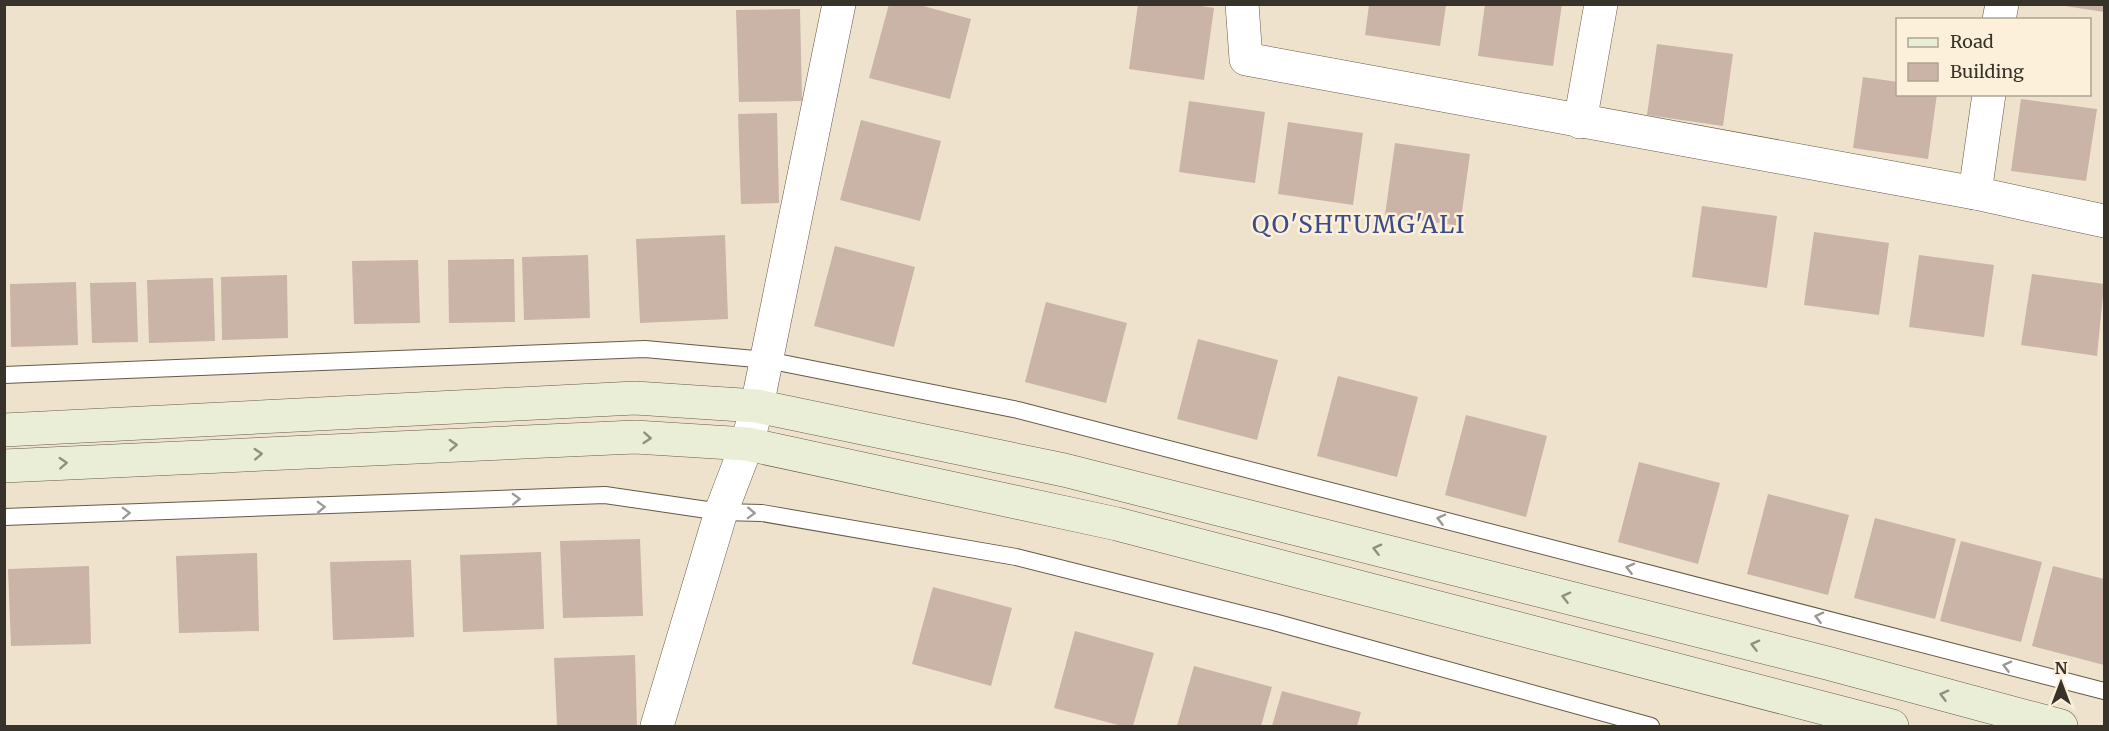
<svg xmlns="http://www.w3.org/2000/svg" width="2109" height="731" viewBox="0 0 2109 731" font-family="Merriweather,serif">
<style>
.building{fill:#cab3a7}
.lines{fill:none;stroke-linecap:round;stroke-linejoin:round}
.lane-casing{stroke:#655a48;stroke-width:18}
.street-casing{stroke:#655a48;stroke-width:34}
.secondary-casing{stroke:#655a48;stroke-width:34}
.lane{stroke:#fff;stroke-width:16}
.street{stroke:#fff;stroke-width:33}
.secondary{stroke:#eaeed6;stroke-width:33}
.oneway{stroke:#909080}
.oneway2{stroke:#9b9995}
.labels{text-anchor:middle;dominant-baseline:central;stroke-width:5;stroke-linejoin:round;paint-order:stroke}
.quarter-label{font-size:24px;letter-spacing:1.5px;fill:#3b4d88;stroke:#fcf0da}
</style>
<rect width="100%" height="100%" fill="#efe2cd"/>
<!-- building -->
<g class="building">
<polygon points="889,4 916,4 971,19 950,99 869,78"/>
<polygon points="1138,4 1189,4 1214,8 1204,80 1129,69"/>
<polygon points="1485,4 1562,4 1553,66 1478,56"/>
<polygon points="2065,4 2104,4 2104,12 2065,6"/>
<polygon points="1369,5 1446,5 1440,46 1365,35"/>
<polygon points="800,9 802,101 739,102 736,10"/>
<polygon points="1657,44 1733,54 1723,126 1647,115"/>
<polygon points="1863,77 1898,82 1898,94 1937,94 1928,159 1853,148"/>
<polygon points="2021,99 2097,109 2086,181 2011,171"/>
<polygon points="1189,101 1265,112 1255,183 1179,172"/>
<polygon points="777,113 779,203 741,204 738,114"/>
<polygon points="861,120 941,141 920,221 840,200"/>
<polygon points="1288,122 1363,133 1353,205 1278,194"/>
<polygon points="1395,143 1470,154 1460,226 1385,215"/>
<polygon points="1702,206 1777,216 1767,288 1692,277"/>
<polygon points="1814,232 1889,243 1879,315 1804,305"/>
<polygon points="725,235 728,319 640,323 636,239"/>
<polygon points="835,246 915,267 894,347 814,326"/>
<polygon points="588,255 590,318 524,320 522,257"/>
<polygon points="1919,255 1994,265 1984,337 1909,327"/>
<polygon points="514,259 515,322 449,323 448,260"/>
<polygon points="418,260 420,323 354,324 352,261"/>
<polygon points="2032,274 2104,284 2097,356 2021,345"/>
<polygon points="287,275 288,338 222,340 221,277"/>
<polygon points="213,278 215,341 149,343 147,280"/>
<polygon points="76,282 78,345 11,347 10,284"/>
<polygon points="136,282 138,342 92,343 90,283"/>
<polygon points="1046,302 1127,323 1106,403 1025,382"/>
<polygon points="1198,339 1278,360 1257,440 1177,419"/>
<polygon points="1338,376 1418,397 1397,477 1317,456"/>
<polygon points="1466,415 1547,436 1526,517 1445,495"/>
<polygon points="1639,462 1720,483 1698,564 1618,542"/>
<polygon points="1768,494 1849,515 1828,595 1747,574"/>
<polygon points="1875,518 1956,539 1935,619 1854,598"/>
<polygon points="640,539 643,616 563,618 560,541"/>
<polygon points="1961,541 2042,562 2021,642 1940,621"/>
<polygon points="541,552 544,629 463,632 460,555"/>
<polygon points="257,553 259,631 179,633 176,556"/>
<polygon points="411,560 414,637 333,640 330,562"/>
<polygon points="89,566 91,644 11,646 8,569"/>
<polygon points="2053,566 2104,579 2104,665 2032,646"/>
<polygon points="933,587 1012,608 991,686 912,664"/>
<polygon points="1075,631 1154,653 1133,726 1122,726 1054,708"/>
<polygon points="635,655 637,726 557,726 554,658"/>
<polygon points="1194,666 1272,687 1261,726 1177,726"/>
<polygon points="1282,691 1361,712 1357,726 1272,726"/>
</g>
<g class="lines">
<defs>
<g id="lane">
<polyline points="4,375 645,349 767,360 1018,410 2104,691"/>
<polyline points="4,517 605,495 721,512 762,513 1016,557 1274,622 1651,726"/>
</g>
<g id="street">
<polyline points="1242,4 1246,59 1975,193 2104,221"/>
<polyline points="1999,20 2002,4"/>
<polyline points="1580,122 1601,4"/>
<polyline points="1975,193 1989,94"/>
<polyline points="657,726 721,512 747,444 757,406 839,4"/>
</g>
<g id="secondary">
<polyline points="4,430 635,398 757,406 1064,470 1827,663 2061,726"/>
<polyline points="4,466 635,437 747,444 1117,524 1892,726"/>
</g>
</defs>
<!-- lane casing -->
<use href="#lane" class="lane-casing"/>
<!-- street casing -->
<use href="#street" class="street-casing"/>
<!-- secondary casing -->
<use href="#secondary" class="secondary-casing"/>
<!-- lane -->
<use href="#lane" class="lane"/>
<!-- street -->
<use href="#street" class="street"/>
<!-- secondary -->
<use href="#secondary" class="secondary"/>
</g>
<!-- one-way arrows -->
<defs><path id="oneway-chevron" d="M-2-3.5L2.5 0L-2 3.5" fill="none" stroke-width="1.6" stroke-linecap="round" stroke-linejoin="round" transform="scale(1.5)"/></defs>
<g class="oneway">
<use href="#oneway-chevron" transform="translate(647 438) rotate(4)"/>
<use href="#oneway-chevron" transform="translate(453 445) rotate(-3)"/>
<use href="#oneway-chevron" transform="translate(258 454) rotate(-3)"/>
<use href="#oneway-chevron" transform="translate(63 463) rotate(-3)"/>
<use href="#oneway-chevron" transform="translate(1377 549) rotate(-166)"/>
<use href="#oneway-chevron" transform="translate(1566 597) rotate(-166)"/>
<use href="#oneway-chevron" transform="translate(1755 645) rotate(-166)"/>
<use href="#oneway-chevron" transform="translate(1944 695) rotate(-165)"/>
</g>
<g class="oneway2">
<use href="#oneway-chevron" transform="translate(516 499) rotate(-2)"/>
<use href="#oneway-chevron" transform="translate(321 507) rotate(-2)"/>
<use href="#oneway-chevron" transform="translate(126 513) rotate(-2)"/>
<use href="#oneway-chevron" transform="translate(751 513) rotate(2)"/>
<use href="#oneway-chevron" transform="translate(1441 519) rotate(-166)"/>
<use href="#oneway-chevron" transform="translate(1630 568) rotate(-166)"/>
<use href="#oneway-chevron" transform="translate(1819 617) rotate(-166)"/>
<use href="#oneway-chevron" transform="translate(2007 666) rotate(-166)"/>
</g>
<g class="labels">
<!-- quarter labels -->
<g class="quarter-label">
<text x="1359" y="224">QO'SHTUMG'ALI</text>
</g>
</g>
<!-- border -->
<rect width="2109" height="731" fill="none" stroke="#37332b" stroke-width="12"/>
<!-- legend -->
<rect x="1896" y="18" width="195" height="78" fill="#fcf0da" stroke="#ada494" stroke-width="1.5"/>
<rect x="1908" y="38" width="30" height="9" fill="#eaeed6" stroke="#ada494" stroke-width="1.5"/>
<text x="1950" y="48" font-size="18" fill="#37332b">Road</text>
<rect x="1908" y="63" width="30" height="18" fill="#cab3a7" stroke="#ada494" stroke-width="1.5"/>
<text x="1950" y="78" font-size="18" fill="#37332b">Building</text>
<!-- north arrow -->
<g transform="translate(2061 683)" stroke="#fcf0da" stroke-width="4.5" paint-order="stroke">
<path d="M0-4.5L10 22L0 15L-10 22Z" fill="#37332b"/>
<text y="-9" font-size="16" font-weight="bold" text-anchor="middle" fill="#37332b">N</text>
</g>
</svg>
